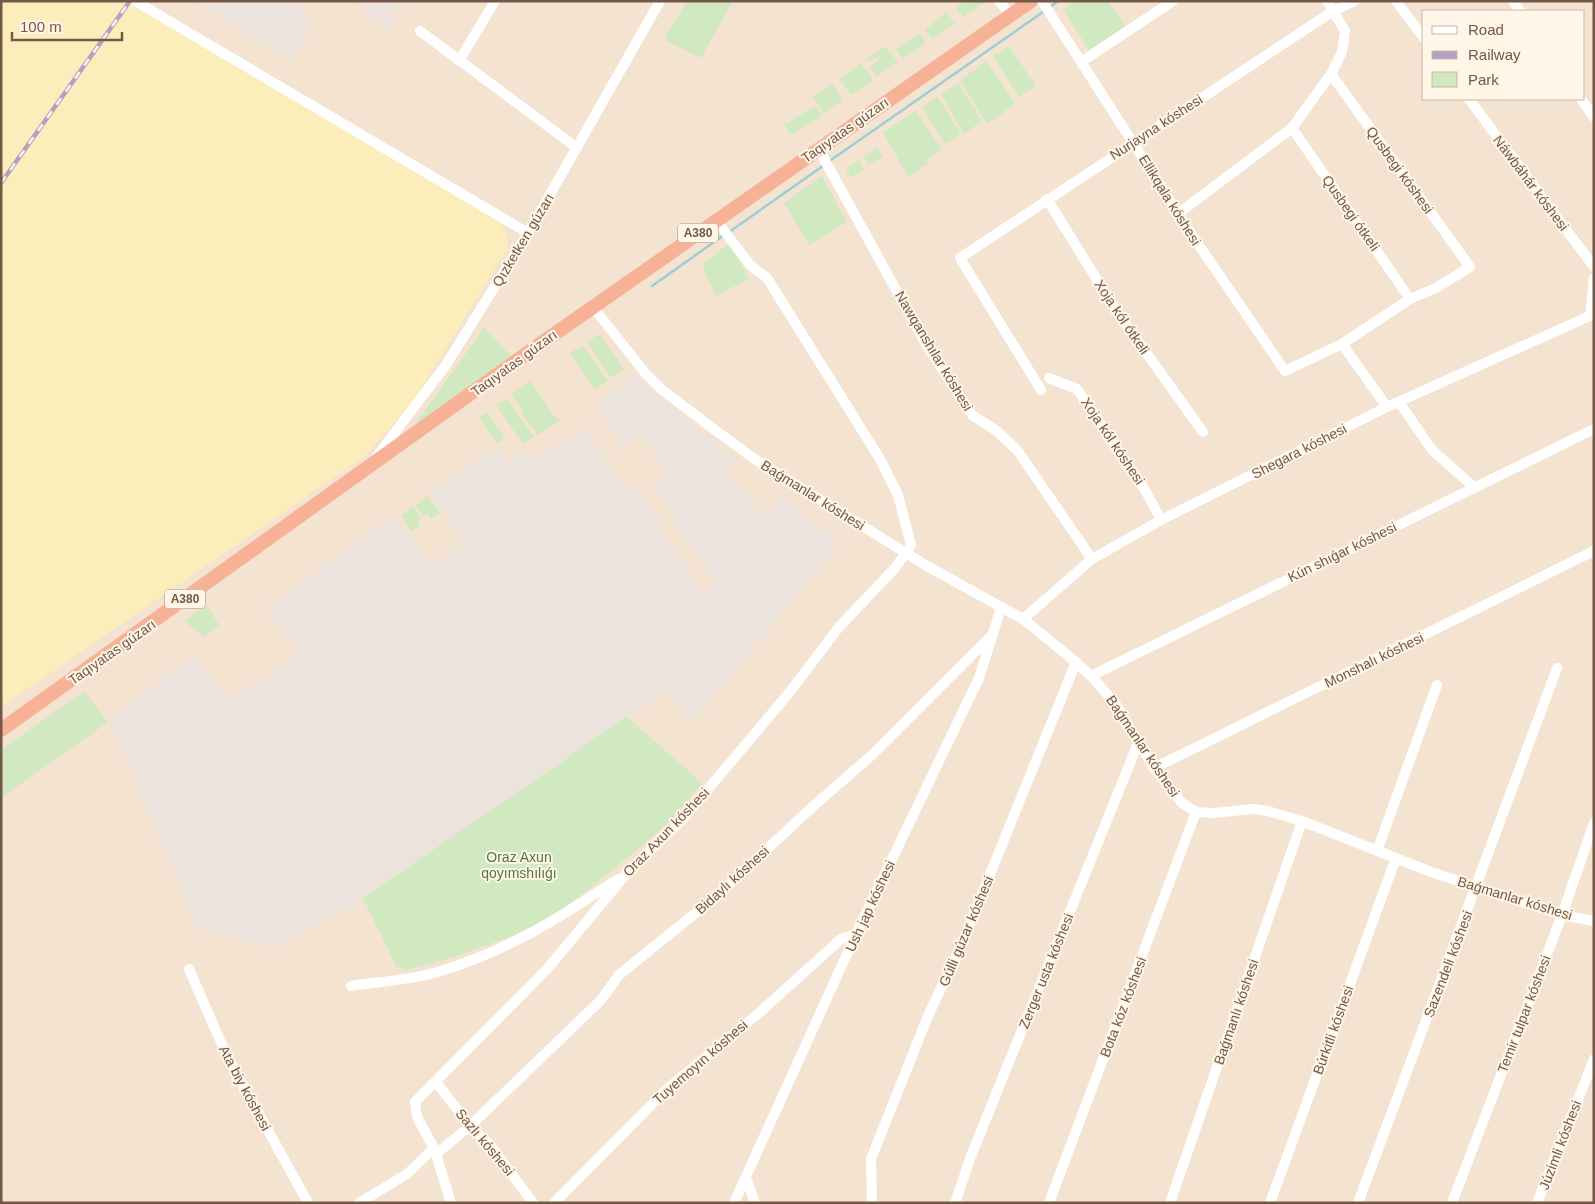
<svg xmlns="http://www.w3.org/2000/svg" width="1595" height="1204" viewBox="0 0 1595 1204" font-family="Arial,sans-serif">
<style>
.residential{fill:#f4e3d0;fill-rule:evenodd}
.industrial{fill:#ebe3dc;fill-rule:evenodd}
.green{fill:#d1e9c0}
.sand{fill:#fceebb}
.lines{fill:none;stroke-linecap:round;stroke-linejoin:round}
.stream{stroke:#9cced7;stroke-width:2.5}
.minor{stroke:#fff;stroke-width:10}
.highway{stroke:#f7b197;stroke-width:14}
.rail-casing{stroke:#b4a0c5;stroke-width:4.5}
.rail{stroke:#fff6e7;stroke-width:2.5;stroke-dasharray:8;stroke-linecap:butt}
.labels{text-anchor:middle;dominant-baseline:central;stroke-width:4;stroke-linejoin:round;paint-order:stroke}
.shield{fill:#fff6e7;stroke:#9d8778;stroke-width:1}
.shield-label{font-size:12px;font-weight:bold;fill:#735848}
.street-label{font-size:14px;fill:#735848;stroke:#fff6e7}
.park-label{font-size:14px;fill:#517940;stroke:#fff6e7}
</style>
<rect width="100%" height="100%" fill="#fcf2e1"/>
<!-- residential -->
<path class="residential" d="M 1,1 L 1594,1 L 1594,1203 L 1,1203 ZM 1424,11 L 1584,11 L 1584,99 L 1424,99 Z"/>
<!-- industrial -->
<g class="industrial">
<polygon points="190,1 305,1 302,6 307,10 302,19 312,25 293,61"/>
<polygon points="352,1 405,1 407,3 403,9 399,6 392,16 396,20 389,29"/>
<path d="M 635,376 L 738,461 L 726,475 L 758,503 L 751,511 L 755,515 L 762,508 L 768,512 L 782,496 L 839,543 L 692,723 L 668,689 L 363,898 L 275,947 L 198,929 L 109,718 L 196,654 L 228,700 L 301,654 L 266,607 L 395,516 L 432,565 L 465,541 L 429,492 L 498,446 L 508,461 L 527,448 L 536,460 L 585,427 L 607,459 L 623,447 L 594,404 ZM 641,436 L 668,472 L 652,483 L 677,518 L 673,522 L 716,581 L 703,591 L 658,529 L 663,525 L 633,483 L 625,489 L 605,462 Z"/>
</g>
<!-- green -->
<g class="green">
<polygon points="687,1 733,1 701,58 665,40 666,35"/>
<polygon points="964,1 985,1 985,2 963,17 956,8"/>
<polygon points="1075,1 1108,1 1125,26 1089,50 1063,10"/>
<polygon points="947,13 955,24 932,39 925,29"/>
<polygon points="919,33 926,43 903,59 896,49"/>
<polygon points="885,46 898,62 876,77 870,67 880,58 878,56 869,62 867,59"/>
<polygon points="1009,46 1036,86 1019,97 993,56"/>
<polygon points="987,61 1015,104 987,124 960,80"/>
<polygon points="861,63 873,80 851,95 839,79"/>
<polygon points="832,83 843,100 823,113 813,97"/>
<polygon points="958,83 982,121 964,134 941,94"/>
<polygon points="937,96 961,134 946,144 922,108"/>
<polygon points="816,107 822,115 792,135 784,125 811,108"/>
<polygon points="916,110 941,149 926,161 928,163 908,177 883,132"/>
<polygon points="877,147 883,156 869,165 864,157"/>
<polygon points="859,160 864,169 851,178 846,169"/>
<polygon points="822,176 847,222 809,245 784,203"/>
<polygon points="730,243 749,279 716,296 705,273 703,263"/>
<polygon points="484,328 511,356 413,427"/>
<polygon points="599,334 624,369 611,378 587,342"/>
<polygon points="583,345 608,381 595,389 570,353"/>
<polygon points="531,381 554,416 561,420 538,435 521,412 522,409 511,394"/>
<polygon points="507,398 534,437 523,444 496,405"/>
<polygon points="486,412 504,436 503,440 498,444 479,417"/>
<polygon points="428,496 440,512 431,519 427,514 423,517 415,505"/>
<polygon points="413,507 421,519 417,521 420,526 412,531 401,515"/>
<polygon points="207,605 219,625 203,637 184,621"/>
<polygon points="84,691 108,722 1,798 1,750"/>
<polygon points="627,717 702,783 671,821 613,870 549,919 507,938 460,955 408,970 396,966 363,898"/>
</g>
<!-- sand -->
<polygon class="sand" points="1,1 124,1 298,102 500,223 507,235 507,249 414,400 365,456 1,707"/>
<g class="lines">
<!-- stream -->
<g class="stream">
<polyline points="1050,7 1058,1"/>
<polyline points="831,160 1043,12"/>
<polyline points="729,232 823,166"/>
<polyline points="652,286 724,235"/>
</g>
<!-- minor -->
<g class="minor">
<polyline points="135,1 528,233"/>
<polyline points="999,1 1011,15"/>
<polyline points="1042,1 1196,241 1285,371 1342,344 1410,299 1436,288 1470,267 1331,74"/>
<polyline points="1396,1 1424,38"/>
<polyline points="1513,1 1520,11"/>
<polyline points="420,31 577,148"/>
<polyline points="459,61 495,1"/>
<polyline points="1081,62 1173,1"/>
<polyline points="1469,99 1594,267"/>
<polyline points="1581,99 1594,117"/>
<polyline points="1292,128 1410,299"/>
<polyline points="818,148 927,346 972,415 997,431 1017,450 1092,559"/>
<polyline points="1047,199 1117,312 1203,432"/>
<polyline points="1179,213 1292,128 1331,74 1342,52 1345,31 1327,1"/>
<polyline points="593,307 646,374 661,389 711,427 753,458 927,566 1023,619 1065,653 1091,676 1115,703 1154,768 1182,803 1196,812 1213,813 1253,809 1268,811 1302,821 1431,872 1562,915 1594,921"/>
<polyline points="1590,316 1594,278"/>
<polyline points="1342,344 1387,407"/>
<polyline points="1049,378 1077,389 1144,488 1161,520"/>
<polyline points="1041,390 960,258 1333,11 1355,1"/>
<polyline points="1399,402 1432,450 1475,488"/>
<polyline points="377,456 446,365 528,233 660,1"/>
<polyline points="1023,619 1092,559 1161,520 1387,407 1594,314"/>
<polyline points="1091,676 1594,429"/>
<polyline points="1154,768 1594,551"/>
<polyline points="1377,851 1437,685"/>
<polyline points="189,969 226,1054 308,1203"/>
<path d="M 351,986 C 377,982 409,980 434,973 C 504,953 558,919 618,879"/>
<polyline points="436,1082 470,1126 491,1146 533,1203"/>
<polyline points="436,1154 470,1126 601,1000 619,975 719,894 809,810 872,755 993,634"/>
<polyline points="746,1178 755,1203"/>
<polyline points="359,1203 407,1174 434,1148"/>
<polyline points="451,1203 434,1148 417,1117 415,1102 548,968 627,873 681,821 789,693 839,627 895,568 911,545 898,495 880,459 767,278 750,265 716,220"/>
<polyline points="554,1203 668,1088 759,1013 841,939 856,934"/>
<polyline points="734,1203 856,934 979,678 1001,608"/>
<polyline points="872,1203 871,1159 928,1016 961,946 1076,662"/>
<polyline points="955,1203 971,1156 1139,741"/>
<polyline points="1049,1203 1196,812"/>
<polyline points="1170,1203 1302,821"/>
<polyline points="1270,1203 1396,858"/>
<polyline points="1358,1203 1557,668"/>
<polyline points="1452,1203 1562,915 1594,823"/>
<polyline points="1537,1203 1594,1059"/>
</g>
<!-- highway -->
<polyline class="highway" points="1,730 533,349 1031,1"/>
<defs>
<polyline id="rail" points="1,183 130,1"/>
</defs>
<!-- rail casing -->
<use href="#rail" class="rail-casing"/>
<!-- rail -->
<use href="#rail" class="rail"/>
</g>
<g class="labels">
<!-- shield labels -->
<g class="shield">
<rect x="678" y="223.5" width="40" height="19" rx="4"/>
<rect x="165" y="589.5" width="40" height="19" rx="4"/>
</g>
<g class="shield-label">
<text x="698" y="233">A380</text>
<text x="185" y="599">A380</text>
</g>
<!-- street labels -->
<g class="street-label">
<text transform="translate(1156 127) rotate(-33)">Nurjayna kóshesi</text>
<text transform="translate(845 130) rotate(-35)">Taqıyatas gúzarı</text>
<text transform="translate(1400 170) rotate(54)">Qusbegi kóshesi</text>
<text transform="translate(1531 183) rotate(53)">Náwbáhár kóshesi</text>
<text transform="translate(1170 200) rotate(58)">Ellikqala kóshesi</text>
<text transform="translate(1351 213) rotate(55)">Qusbegi ótkeli</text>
<text transform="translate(523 240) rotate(-59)">Qızketken gúzarı</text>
<text transform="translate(1122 317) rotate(56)">Xoja kól ótkeli</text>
<text transform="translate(934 351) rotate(59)">Nawqanshılar kóshesi</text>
<text transform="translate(514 363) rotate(-36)">Taqıyatas gúzarı</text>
<text transform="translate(1113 441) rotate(56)">Xoja kól kóshesi</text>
<text transform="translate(1299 451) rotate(-27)">Shegara kóshesi</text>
<text transform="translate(813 495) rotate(32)">Baǵmanlar kóshesi</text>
<text transform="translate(1342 552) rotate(-26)">Kún shıǵar kóshesi</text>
<text transform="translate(112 652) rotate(-35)">Taqıyatas gúzarı</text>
<text transform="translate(1374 660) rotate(-26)">Monshalı kóshesi</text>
<text transform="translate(1143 746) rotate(56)">Baǵmanlar kóshesi</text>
<text transform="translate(666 832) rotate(-46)">Oraz Axun kóshesi</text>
<text transform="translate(732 880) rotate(-42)">Bidaylı kóshesi</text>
<text transform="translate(1515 898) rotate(17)">Baǵmanlar kóshesi</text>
<text transform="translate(870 906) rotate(-65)">Ush jap kóshesi</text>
<text transform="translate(966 931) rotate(-67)">Gúlli gúzar kóshesi</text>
<text transform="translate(1448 964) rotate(-69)">Sazendeli kóshesi</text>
<text transform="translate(1046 971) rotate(-68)">Zerger usta kóshesi</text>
<text transform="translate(1123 1007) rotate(-69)">Bota kóz kóshesi</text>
<text transform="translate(1236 1012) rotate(-71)">Baǵmanlı kóshesi</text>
<text transform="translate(1524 1014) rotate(-69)">Temir tulpar kóshesi</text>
<text transform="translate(1333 1030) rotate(-70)">Búrkitli kóshesi</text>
<text transform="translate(700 1062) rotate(-41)">Tuyemoyın kóshesi</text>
<text transform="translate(245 1088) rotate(62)">Ata biy kóshesi</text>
<text transform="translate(485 1142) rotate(50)">Sazlı kóshesi</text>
<text transform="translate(1560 1145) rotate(-69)">Júzimli kóshesi</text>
</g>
<!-- park labels -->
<g class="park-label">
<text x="519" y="857">Oraz Axun<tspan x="519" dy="16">qoyımshılıǵı</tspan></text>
</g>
</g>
<!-- border -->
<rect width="1595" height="1204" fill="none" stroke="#735848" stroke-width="5"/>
<!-- legend -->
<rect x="1422" y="10" width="162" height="90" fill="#fff6e7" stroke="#c7b7a7"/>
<rect x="1432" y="26" width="25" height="8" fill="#ffffff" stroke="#c7b7a7"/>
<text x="1468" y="35" font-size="15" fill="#735848">Road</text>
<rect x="1432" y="51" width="25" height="8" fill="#b4a0c5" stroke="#c7b7a7"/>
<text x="1468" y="60" font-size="15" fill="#735848">Railway</text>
<rect x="1432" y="72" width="25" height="15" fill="#d1e9c0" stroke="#c7b7a7"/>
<text x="1468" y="85" font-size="15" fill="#735848">Park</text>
<!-- scale -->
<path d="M12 32v8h110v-8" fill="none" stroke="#735848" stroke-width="2.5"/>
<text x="20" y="32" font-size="15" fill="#735848" stroke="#fff6e7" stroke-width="4" paint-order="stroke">100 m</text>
</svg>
